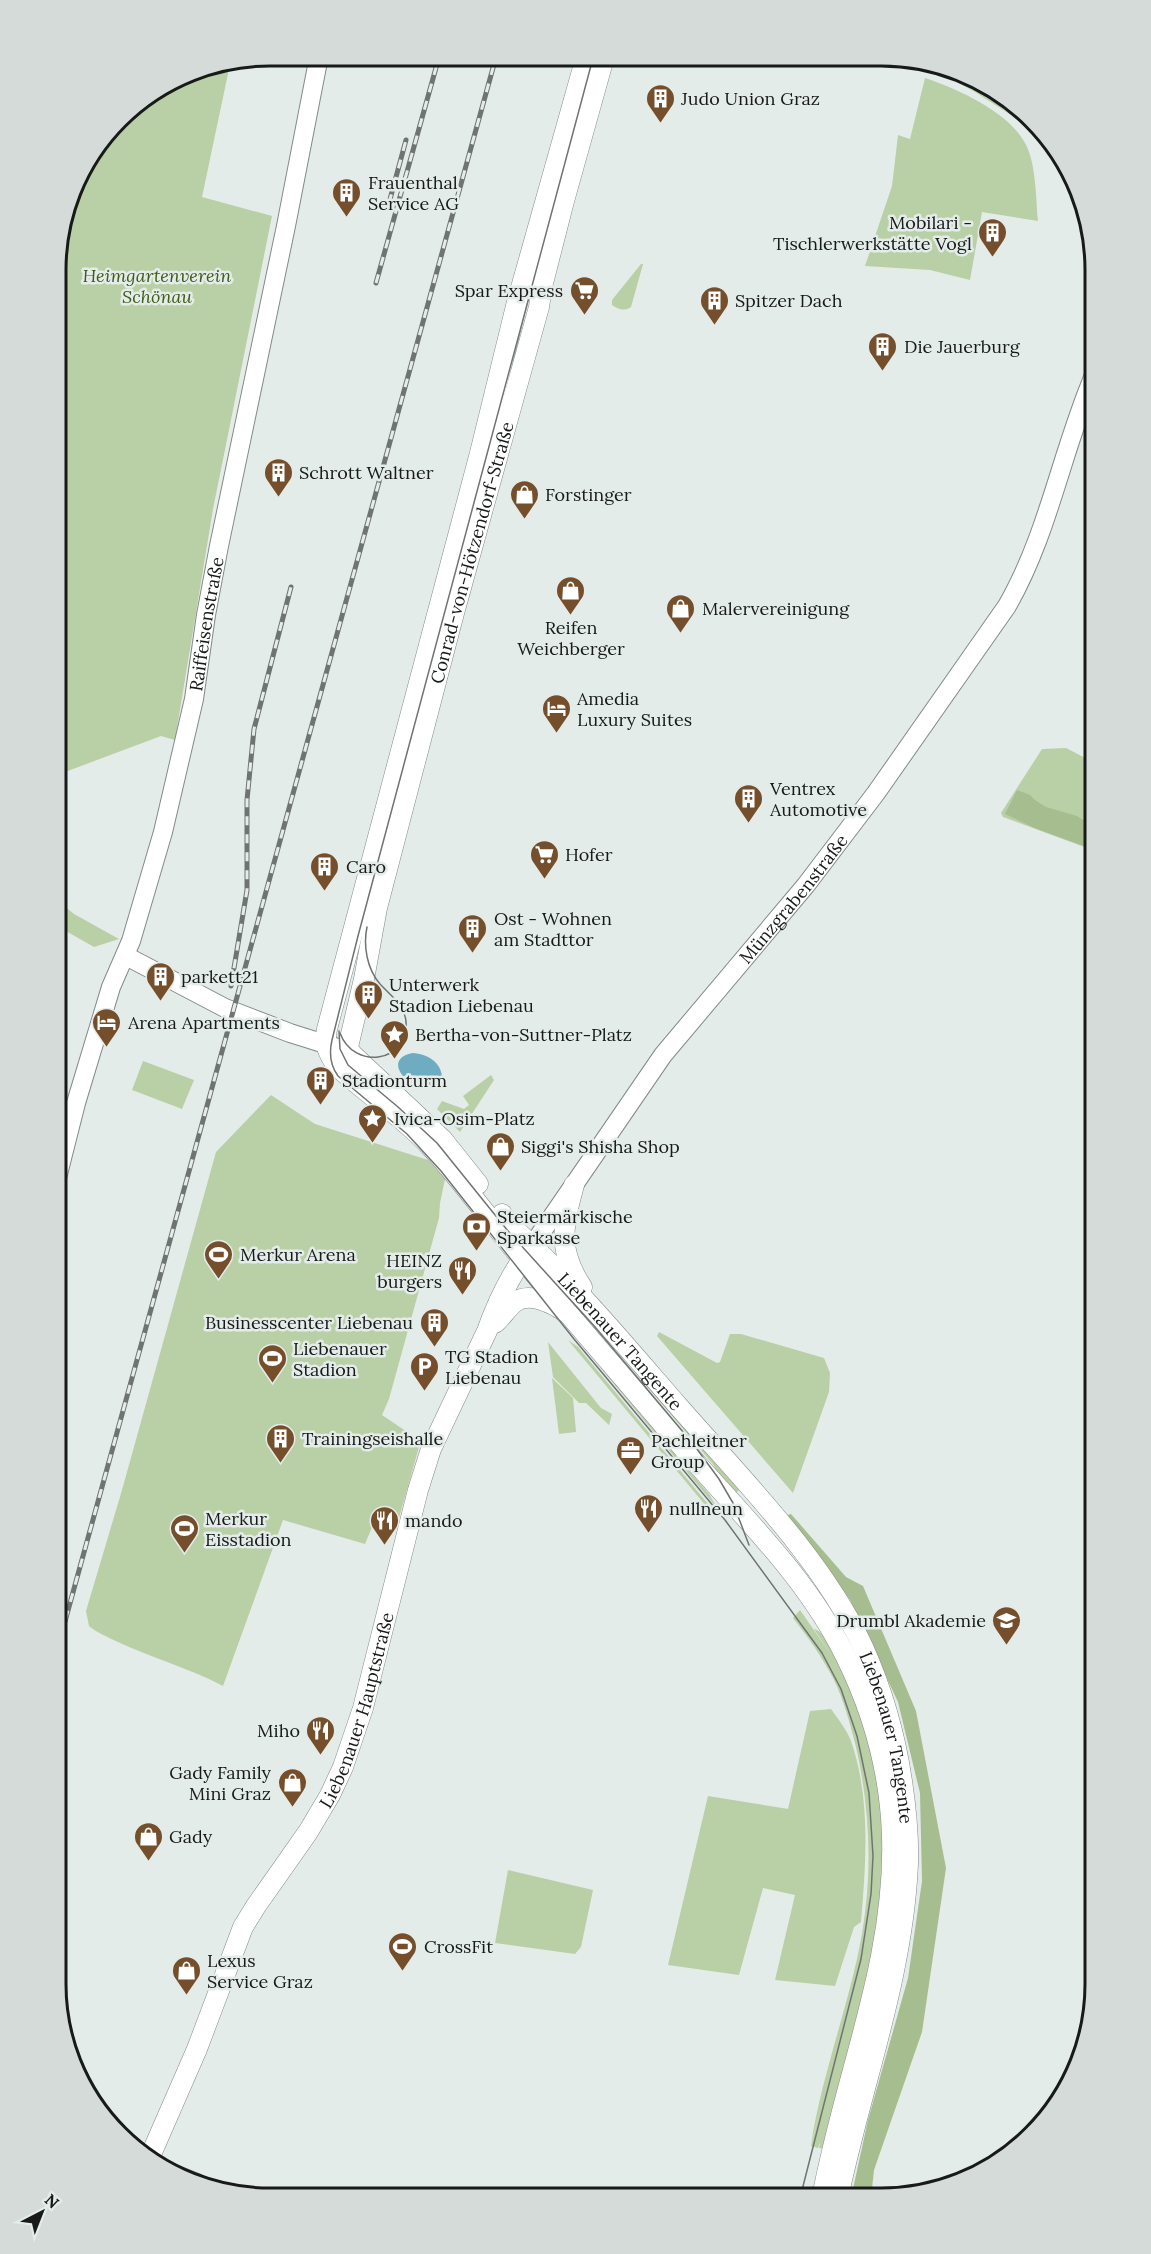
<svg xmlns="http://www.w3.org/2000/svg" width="1151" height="2254" viewBox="0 0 1151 2254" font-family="Lora,serif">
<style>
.green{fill:#b9cfa5}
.forest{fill:#a6be8f}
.water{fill:#6eadc1}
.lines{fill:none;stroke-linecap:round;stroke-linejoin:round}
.secondary-casing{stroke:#838a88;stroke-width:20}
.primary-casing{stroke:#838a88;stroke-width:21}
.secondary{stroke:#fff;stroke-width:18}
.primary{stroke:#fff;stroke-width:20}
.tram{stroke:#6f7472;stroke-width:1.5}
.rail-casing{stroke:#6f7472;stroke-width:5}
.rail{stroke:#e4ece9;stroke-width:3;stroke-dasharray:9;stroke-linecap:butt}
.labels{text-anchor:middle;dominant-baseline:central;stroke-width:5;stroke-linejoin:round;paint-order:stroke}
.poi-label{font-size:18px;fill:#171a19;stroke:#e4ece9;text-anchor:start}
.park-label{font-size:18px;font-style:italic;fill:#3e5b17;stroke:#e4ece9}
.street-label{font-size:18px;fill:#171a19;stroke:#e4ece9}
.rim{fill:none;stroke:#171a19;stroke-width:3}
</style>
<rect width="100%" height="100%" fill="#e4ece9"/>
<!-- green -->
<g class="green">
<polygon points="925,61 1019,107 1011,115 975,92 955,81 930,71 925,66"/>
<polygon points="219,66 229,69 202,197 272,216 213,509 175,740 161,736 57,775 57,242 78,175 128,109 188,72"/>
<path d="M 925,78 C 958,89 1012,113 1027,147 C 1036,166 1036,200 1038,221 L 982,212 L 970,280 L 930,270 L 865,266 L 892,186 L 898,135 L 910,139 Z"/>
<path d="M 641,264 L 643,264 L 631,307 C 624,312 618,309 612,305 L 612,300 Z"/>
<polygon points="1066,748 1095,763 1095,851 1003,817 1001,813 1042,749"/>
<polygon points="57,900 74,914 119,939 94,947 57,926"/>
<polygon points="143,1061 194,1080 182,1109 132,1090"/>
<polygon points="491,1075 494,1080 460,1132 437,1109 442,1101 464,1109 469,1105 463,1096"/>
<path d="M 271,1095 L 315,1124 L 428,1160 L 445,1179 L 440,1203 L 439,1218 L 389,1399 L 382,1415 L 425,1444 L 419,1447 L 395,1532 L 373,1525 L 365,1544 L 283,1520 L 223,1686 C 189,1668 152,1658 118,1642 C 108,1637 97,1633 89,1626 L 86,1611 L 122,1490 L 216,1152 Z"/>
<polygon points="576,1303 739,1487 739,1490 736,1493 728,1489 712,1463"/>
<polygon points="659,1332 717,1363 720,1362 730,1334 741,1334 824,1358 830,1373 829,1392 793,1493 657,1336"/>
<polygon points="568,1340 578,1347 717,1515 716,1518"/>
<polygon points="548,1342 601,1408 612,1414 609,1425 586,1403 579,1403 553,1377"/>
<polygon points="593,1359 709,1494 717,1508"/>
<polygon points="552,1378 573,1398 576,1432 559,1434"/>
<path d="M 800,1610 L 832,1656 L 814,1629 C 826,1631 841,1664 846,1676 C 885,1761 892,1861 873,1953 C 869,1975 862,1997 856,2019 C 845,2061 834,2104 823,2147 L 824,2149 L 819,2148 L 820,2142 L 818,2148 L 811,2146 L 821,2106 L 811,2144 C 821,2081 843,2021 857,1959 C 873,1888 872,1818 856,1747 C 850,1724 844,1700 833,1678 C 822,1657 808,1637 793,1618 Z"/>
<path d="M 831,1709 C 838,1719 847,1730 851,1741 C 871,1799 866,1863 861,1922 L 854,1927 L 835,1986 L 775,1980 L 795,1895 L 763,1888 L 739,1975 L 668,1965 L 708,1796 L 788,1809 L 810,1711 Z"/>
<polygon points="508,1870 593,1890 581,1947 575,1954 495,1943"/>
</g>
<!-- forest -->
<g class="forest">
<polygon points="1017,790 1030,795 1035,800 1046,807 1077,816 1095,828 1095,850 1037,829 1005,814"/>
<polygon points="791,1514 846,1577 863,1586 916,1711 946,1868 922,2032 874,2170 871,2198 851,2198 868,2120 908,1978 922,1881 920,1793 898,1702 850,1600 787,1515"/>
</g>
<!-- water -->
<path class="water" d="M 413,1053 C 427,1054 441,1062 442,1077 C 427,1109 372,1060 413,1053 Z"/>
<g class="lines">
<defs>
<g id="secondary">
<polyline points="126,956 225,1008 290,1033 341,1049"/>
<path id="s1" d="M 56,1182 L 76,1103 L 111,987 L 131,941 L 163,832 L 194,699 L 206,615 L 219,546 L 286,226 L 319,56"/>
<path id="s2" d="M 532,1246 L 663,1055 L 806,885 L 876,793 L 1007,606 C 1049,533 1062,449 1095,373"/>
<polyline points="167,2171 197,2183"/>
</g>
<g id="primary">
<path d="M 586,57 L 517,302 L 480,453 L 327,1029 C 324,1044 328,1054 337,1066 C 366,1094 401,1115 429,1145 C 461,1179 488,1218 518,1254 C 573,1320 629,1384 684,1449 C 741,1515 806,1576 845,1655 C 873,1711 890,1774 892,1836 C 896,1961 844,2077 822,2198"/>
<path id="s3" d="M 478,1184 L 443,1140 L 355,1057 L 348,1050 L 348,1047 L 364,979 L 377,908 L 454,613 L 539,307 L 542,287 L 564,201 L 604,58"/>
<path d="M 574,1185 C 563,1226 557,1250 582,1287"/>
<path id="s4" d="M 502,1214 L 511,1226 C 573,1282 625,1345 679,1407 C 742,1479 823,1560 863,1647 C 882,1689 895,1734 902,1781 C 906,1808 909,1836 908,1864 C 903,1979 861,2087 838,2198"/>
<path d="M 495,1323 C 502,1317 508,1307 515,1302 C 529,1292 551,1303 564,1311"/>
<path id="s5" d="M 149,2159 L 197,2049 L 243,1927 L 256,1906 L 308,1832 L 330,1795 L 343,1767 L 363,1708 L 418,1490 L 431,1449 L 487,1331 C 497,1303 511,1274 529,1250"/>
</g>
</defs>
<!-- secondary casing -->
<use href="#secondary" class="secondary-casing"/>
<!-- primary casing -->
<use href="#primary" class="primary-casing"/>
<!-- secondary -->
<use href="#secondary" class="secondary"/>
<!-- primary -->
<use href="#primary" class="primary"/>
<!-- tram -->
<g class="tram">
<path d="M 593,58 L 358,936 L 332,1040 C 329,1053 330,1065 338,1076 L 407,1134 L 441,1171 L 574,1339 L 725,1520 L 822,1653 L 841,1689 L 857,1736 L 869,1793 L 873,1856 L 871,1894 L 861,1959 L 800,2198"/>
<polyline points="339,1031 340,1049 348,1065 398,1107 437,1143 508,1231 594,1326 694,1445 719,1479 733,1503 749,1545"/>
<path d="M 340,1033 C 354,1071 409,1062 406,1022 C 405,1005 391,996 380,984 C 367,969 363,946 367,927"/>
</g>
<defs>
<g id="rail">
<polyline points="389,203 406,140"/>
<polyline points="376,283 439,57"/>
<polyline points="231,986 247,890 247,800 254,729 291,587"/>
<polyline points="56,1654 496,57"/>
</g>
</defs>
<!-- rail casing -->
<use href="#rail" class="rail-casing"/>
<!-- rail -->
<use href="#rail" class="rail"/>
</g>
<!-- icons -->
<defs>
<symbol id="building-pin" viewBox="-11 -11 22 30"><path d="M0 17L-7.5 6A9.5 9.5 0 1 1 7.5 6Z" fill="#754f2b" stroke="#e4ece9"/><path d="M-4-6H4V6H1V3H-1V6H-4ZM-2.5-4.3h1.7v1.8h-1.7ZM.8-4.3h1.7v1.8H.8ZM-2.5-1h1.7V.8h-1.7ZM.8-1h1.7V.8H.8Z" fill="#fff"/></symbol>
<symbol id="supermarket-pin" viewBox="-11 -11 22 30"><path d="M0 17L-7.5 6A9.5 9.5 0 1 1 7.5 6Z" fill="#754f2b" stroke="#e4ece9"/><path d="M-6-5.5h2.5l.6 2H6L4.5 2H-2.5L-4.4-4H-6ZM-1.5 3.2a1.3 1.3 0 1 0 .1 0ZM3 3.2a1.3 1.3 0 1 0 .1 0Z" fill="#fff"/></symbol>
<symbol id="shop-pin" viewBox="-11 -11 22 30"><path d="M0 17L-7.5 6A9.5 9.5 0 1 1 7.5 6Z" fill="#754f2b" stroke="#e4ece9"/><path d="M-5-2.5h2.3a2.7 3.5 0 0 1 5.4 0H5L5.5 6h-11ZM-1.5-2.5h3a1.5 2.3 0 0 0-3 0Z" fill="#fff"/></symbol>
<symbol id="hotel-pin" viewBox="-11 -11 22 30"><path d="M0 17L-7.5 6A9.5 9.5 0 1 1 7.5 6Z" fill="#754f2b" stroke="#e4ece9"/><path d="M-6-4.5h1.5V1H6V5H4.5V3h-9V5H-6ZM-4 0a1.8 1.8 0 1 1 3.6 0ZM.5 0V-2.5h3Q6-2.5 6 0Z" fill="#fff"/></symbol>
<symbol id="sight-pin" viewBox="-11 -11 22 30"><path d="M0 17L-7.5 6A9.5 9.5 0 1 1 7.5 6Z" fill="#754f2b" stroke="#e4ece9"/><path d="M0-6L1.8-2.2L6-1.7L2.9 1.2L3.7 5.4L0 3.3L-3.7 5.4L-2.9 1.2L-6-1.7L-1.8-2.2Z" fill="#fff"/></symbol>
<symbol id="bank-pin" viewBox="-11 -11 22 30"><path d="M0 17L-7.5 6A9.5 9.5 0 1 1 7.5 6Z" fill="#754f2b" stroke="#e4ece9"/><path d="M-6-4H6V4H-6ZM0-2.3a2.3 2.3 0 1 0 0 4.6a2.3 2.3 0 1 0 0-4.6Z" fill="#fff"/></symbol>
<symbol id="stadium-pin" viewBox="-11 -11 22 30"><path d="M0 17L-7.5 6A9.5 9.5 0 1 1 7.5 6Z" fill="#754f2b" stroke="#e4ece9"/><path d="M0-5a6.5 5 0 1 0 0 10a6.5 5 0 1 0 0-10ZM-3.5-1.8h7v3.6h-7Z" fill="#fff"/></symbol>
<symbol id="restaurant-pin" viewBox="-11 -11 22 30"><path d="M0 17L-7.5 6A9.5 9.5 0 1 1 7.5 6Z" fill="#754f2b" stroke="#e4ece9"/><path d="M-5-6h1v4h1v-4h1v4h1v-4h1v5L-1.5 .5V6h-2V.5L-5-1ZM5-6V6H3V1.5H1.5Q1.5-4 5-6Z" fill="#fff"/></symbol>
<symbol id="parking-pin" viewBox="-11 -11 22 30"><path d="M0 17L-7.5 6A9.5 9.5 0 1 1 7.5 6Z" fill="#754f2b" stroke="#e4ece9"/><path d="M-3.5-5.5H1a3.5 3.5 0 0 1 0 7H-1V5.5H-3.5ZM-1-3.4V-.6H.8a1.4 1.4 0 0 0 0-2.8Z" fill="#fff"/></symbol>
<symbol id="office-pin" viewBox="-11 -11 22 30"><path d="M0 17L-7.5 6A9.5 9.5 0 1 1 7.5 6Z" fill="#754f2b" stroke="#e4ece9"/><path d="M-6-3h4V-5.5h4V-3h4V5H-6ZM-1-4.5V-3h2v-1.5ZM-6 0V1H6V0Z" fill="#fff"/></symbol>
<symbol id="school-pin" viewBox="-11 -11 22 30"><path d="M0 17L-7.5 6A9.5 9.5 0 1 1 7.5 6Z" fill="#754f2b" stroke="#e4ece9"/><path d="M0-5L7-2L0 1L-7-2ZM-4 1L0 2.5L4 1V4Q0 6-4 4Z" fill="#fff"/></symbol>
</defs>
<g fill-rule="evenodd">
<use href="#building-pin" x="644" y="82" width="33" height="45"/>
<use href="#building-pin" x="330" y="176" width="33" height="45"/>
<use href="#building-pin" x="976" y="216" width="33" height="45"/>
<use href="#supermarket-pin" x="568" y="274" width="33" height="45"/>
<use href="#building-pin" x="698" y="284" width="33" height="45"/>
<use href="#building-pin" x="866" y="330" width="33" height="45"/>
<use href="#building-pin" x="262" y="456" width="33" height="45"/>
<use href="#shop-pin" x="508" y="478" width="33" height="45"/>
<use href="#shop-pin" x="554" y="574" width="33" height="45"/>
<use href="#shop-pin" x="664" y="592" width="33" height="45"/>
<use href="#hotel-pin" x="540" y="692" width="33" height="45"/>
<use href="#building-pin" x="732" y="782" width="33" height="45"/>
<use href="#supermarket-pin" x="528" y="838" width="33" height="45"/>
<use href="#building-pin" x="308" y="850" width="33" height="45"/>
<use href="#building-pin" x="456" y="912" width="33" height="45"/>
<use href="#building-pin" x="144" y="960" width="33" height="45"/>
<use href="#building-pin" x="352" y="978" width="33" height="45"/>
<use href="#hotel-pin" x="90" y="1006" width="33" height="45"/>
<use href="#sight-pin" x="378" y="1018" width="33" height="45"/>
<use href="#building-pin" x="304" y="1064" width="33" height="45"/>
<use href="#sight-pin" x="356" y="1102" width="33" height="45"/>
<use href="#shop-pin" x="484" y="1130" width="33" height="45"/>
<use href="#bank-pin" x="460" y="1210" width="33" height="45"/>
<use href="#stadium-pin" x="202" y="1238" width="33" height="45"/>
<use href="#restaurant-pin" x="446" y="1254" width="33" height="45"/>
<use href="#building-pin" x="418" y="1306" width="33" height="45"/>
<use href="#stadium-pin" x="256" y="1342" width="33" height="45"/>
<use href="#parking-pin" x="408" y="1350" width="33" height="45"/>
<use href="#building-pin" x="264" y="1422" width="33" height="45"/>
<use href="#office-pin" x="614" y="1434" width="33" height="45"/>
<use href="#restaurant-pin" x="632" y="1492" width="33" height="45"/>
<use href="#restaurant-pin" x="368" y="1504" width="33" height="45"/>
<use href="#stadium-pin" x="168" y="1512" width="33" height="45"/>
<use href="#school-pin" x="990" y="1604" width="33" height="45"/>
<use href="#restaurant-pin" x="304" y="1714" width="33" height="45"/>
<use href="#shop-pin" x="276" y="1766" width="33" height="45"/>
<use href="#shop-pin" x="132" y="1820" width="33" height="45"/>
<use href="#stadium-pin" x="386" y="1930" width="33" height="45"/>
<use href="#shop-pin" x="170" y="1954" width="33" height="45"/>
</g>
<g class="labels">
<!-- poi labels -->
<g class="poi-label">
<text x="681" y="98">Judo Union Graz</text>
<text x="368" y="182">Frauenthal<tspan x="368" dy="21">Service AG</tspan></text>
<text x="972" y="222" text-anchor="end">Mobilari -<tspan x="972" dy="21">Tischlerwerkstätte Vogl</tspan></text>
<text x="563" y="290" text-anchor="end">Spar Express</text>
<text x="735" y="300">Spitzer Dach</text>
<text x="904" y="346">Die Jauerburg</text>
<text x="299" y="472">Schrott Waltner</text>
<text x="545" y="494">Forstinger</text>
<text x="702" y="608">Malervereinigung</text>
<text x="571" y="627" text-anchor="middle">Reifen<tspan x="571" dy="21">Weichberger</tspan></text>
<text x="577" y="698">Amedia<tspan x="577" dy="21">Luxury Suites</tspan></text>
<text x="770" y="788">Ventrex<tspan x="770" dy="21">Automotive</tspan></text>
<text x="565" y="854">Hofer</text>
<text x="346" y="866">Caro</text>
<text x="494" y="918">Ost - Wohnen<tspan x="494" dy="21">am Stadttor</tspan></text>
<text x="181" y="976">parkett21</text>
<text x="389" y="984">Unterwerk<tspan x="389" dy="21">Stadion Liebenau</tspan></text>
<text x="128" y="1022">Arena Apartments</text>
<text x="415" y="1034">Bertha-von-Suttner-Platz</text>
<text x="342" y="1080">Stadionturm</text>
<text x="394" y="1118">Ivica-Osim-Platz</text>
<text x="521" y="1146">Siggi's Shisha Shop</text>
<text x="497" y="1216">Steiermärkische<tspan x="497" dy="21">Sparkasse</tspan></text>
<text x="240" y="1254">Merkur Arena</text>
<text x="442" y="1260" text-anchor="end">HEINZ<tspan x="442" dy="21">burgers</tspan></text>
<text x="413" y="1322" text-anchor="end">Businesscenter Liebenau</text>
<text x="293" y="1348">Liebenauer<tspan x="293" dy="21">Stadion</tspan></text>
<text x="445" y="1356">TG Stadion<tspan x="445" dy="21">Liebenau</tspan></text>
<text x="302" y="1438">Trainingseishalle</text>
<text x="651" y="1440">Pachleitner<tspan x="651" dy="21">Group</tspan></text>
<text x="669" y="1508">nullneun</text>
<text x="205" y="1518">Merkur<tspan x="205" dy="21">Eisstadion</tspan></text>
<text x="405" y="1520">mando</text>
<text x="986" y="1620" text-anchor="end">Drumbl Akademie</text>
<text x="300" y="1730" text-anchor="end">Miho</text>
<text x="271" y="1772" text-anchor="end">Gady Family<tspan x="271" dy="21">Mini Graz</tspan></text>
<text x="169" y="1836">Gady</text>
<text x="424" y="1946">CrossFit</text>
<text x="207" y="1960">Lexus<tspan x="207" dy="21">Service Graz</tspan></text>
</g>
<!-- park labels -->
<g class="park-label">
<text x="157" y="275">Heimgartenverein<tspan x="157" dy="21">Schönau</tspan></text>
</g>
<!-- street labels -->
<g class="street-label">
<text stroke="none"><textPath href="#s3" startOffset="700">Conrad-von-Hötzendorf-Straße</textPath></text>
<text stroke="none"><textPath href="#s1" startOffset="579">Raiffeisenstraße</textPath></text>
<text stroke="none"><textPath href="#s2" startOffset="435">Münzgrabenstraße</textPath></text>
<text stroke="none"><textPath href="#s4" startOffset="174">Liebenauer Tangente</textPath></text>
<text stroke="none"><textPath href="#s5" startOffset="498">Liebenauer Hauptstraße</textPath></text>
<text stroke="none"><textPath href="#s4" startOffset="660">Liebenauer Tangente</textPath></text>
</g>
</g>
<!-- crop -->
<path d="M0 0H1151V2254H0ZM270 66H881A204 204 0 0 1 1085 270V1984A204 204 0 0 1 881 2188H270A204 204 0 0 1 66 1984V270A204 204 0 0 1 270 66Z" fill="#d4dbd8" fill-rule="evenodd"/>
<path class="rim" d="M270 66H881A204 204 0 0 1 1085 270V1984A204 204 0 0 1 881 2188H270A204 204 0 0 1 66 1984V270A204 204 0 0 1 270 66Z"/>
<!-- north arrow -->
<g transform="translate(42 2212) rotate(42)" stroke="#e4ece9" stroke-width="4.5" paint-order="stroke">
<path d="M0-4.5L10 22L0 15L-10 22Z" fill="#171a19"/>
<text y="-9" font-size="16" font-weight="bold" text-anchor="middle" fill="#171a19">N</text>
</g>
</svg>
